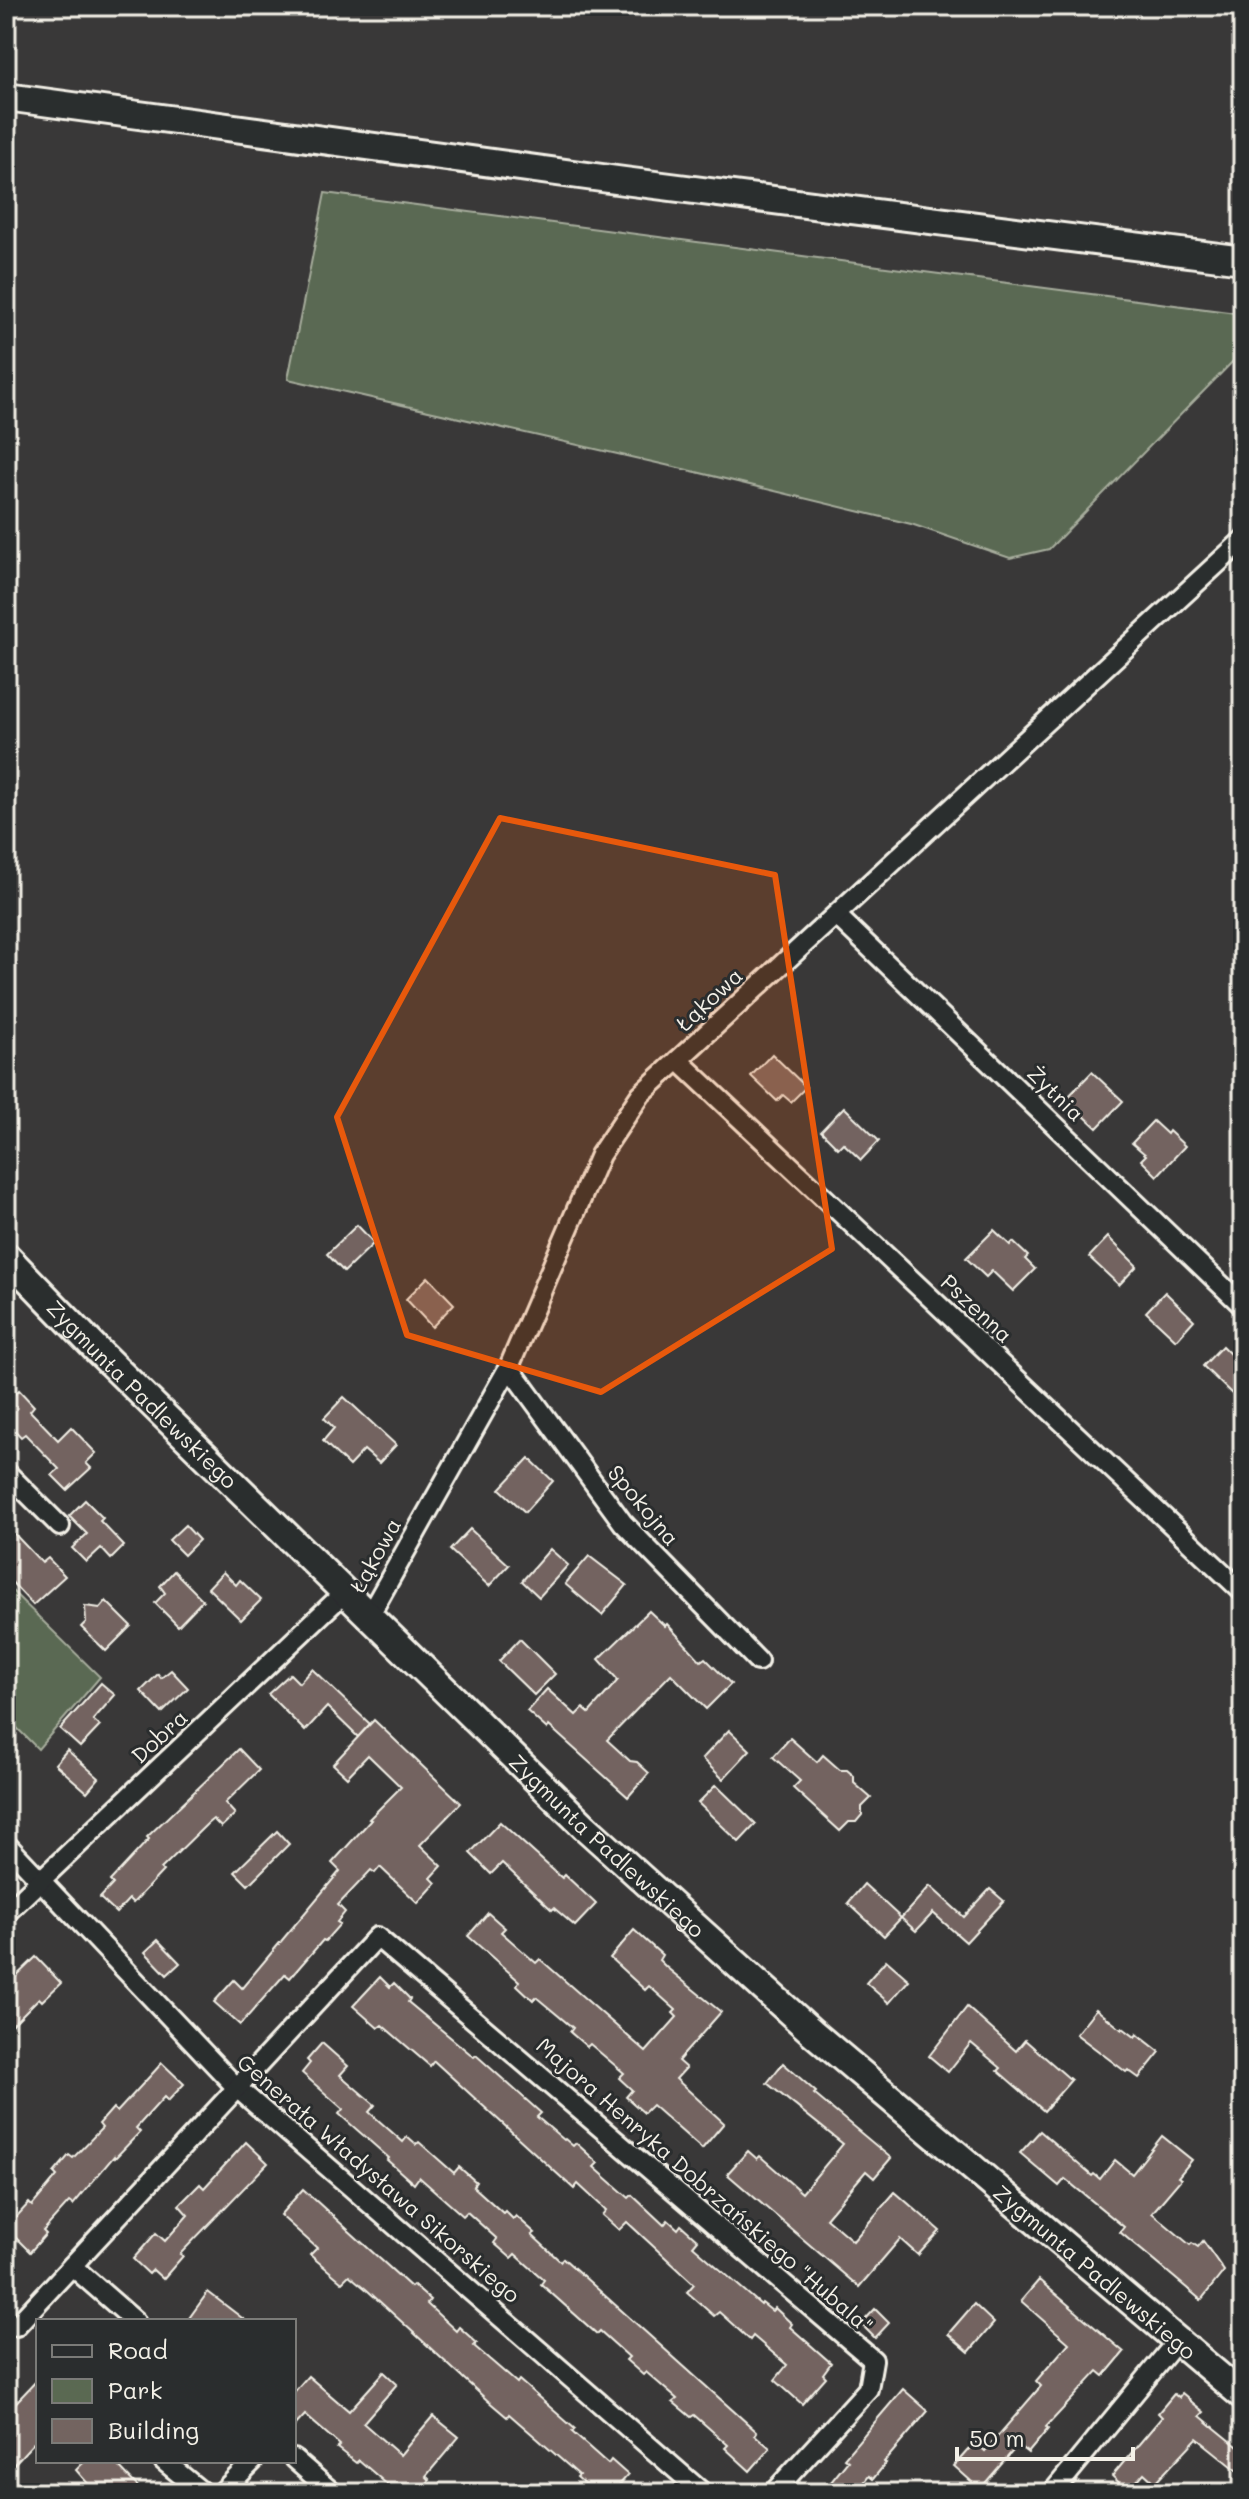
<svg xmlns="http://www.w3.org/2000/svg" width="1249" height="2499" viewBox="0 0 1249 2499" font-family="Mali,sans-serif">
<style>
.green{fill:#5a6952;stroke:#a7ad9d;stroke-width:2}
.building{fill:#736460;stroke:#f4f1e8;stroke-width:2}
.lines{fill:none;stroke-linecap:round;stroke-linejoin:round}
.street-casing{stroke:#f4f1e8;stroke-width:24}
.secondary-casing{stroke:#f4f1e8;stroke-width:32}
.street{stroke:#2a2d2e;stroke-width:18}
.secondary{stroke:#2a2d2e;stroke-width:26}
.marked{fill:#e8590c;fill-opacity:0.2;stroke:#e8590c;stroke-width:6;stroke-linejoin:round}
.labels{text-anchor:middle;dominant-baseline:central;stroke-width:6;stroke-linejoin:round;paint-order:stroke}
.street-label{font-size:22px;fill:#f4f1e8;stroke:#2a2d2e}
</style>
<rect width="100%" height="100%" fill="#393838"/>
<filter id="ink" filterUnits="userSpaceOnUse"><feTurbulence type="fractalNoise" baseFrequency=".0125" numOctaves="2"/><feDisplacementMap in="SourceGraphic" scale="16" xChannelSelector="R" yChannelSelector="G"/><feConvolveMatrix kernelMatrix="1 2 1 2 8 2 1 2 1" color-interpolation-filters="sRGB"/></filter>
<g filter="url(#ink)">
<!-- green -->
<g class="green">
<polygon points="325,193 1243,314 1243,351 1049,549 1010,558 911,524 692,471 288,379"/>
<polygon points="6,1585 100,1677 38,1749 6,1717"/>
</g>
<!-- building -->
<g class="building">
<polygon points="772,1054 806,1087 791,1102 783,1095 777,1101 751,1076"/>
<polygon points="1092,1072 1123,1101 1097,1128 1066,1099"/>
<polygon points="844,1107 879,1141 861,1160 843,1143 838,1148 821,1131"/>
<polygon points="1153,1121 1167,1134 1169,1131 1185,1146 1157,1176 1141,1160 1146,1155 1132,1143"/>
<polygon points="357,1225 374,1243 344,1272 327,1254"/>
<polygon points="994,1230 1010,1245 1013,1242 1028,1256 1025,1259 1035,1269 1013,1291 992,1271 986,1277 966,1258"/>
<polygon points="1108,1237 1137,1266 1119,1285 1089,1257"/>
<polygon points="428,1277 454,1304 432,1327 406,1299"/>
<polygon points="1165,1292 1194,1320 1176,1340 1146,1312"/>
<polygon points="1222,1346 1243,1367 1243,1383 1232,1394 1203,1366"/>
<polygon points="19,1390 34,1406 30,1411 58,1440 71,1427 96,1453 86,1463 91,1468 67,1490 52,1475 59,1469 25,1434 21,1437 6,1421 6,1402"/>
<polygon points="344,1397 396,1445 379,1463 364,1450 349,1466 323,1441 334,1428 324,1418"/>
<polygon points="529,1458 553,1481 525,1512 500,1489"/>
<polygon points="85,1500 103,1518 100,1521 124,1546 111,1559 101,1548 86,1562 72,1548 87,1534 69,1516"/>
<polygon points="6,1525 42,1563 48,1558 65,1576 33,1605 6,1576"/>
<polygon points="185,1525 199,1540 184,1555 169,1540"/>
<polygon points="470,1529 509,1565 489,1586 450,1550"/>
<polygon points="550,1549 568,1565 539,1597 522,1581"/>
<polygon points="589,1556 627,1585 602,1615 565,1584"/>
<polygon points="174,1571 203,1600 178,1626 155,1603 165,1593 160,1586"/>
<polygon points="223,1572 236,1585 240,1580 261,1600 241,1620 208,1588"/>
<polygon points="106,1601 131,1626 106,1651 81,1627 86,1622 85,1606 100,1608"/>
<polygon points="649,1611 665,1626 667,1624 701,1661 705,1658 731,1684 706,1709 671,1674 607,1740 630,1761 637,1762 649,1773 628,1797 549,1726 547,1729 527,1711 547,1689 576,1715 583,1708 589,1713 618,1680 599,1659"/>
<polygon points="520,1639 555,1674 534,1695 499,1661"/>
<polygon points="312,1669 370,1724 358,1737 327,1707 305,1731 268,1694 290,1674 299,1683"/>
<polygon points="171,1670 188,1688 162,1713 141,1691 158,1674 161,1678"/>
<polygon points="101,1683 115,1695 93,1720 100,1726 80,1747 60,1729"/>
<polygon points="374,1720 461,1803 420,1845 442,1866 431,1878 436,1883 418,1903 380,1867 375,1873 371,1870 338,1905 345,1912 337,1922 340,1924 325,1941 323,1940 290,1978 285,1974 240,2025 214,2002 234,1980 242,1988 340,1871 332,1863 371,1820 369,1819 401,1787 368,1755 347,1777 333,1764"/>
<polygon points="729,1730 750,1750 723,1779 702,1759"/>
<polygon points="790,1738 817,1762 823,1755 840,1770 847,1770 854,1776 854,1783 871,1798 862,1807 862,1815 856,1822 849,1822 840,1831 793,1788 800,1781 773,1757"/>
<polygon points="239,1749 259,1770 225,1803 235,1814 221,1827 213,1819 207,1824 161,1869 163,1871 133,1903 129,1899 116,1913 100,1898 113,1884 110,1881 149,1839 147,1837"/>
<polygon points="67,1750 99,1778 87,1792 55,1764"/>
<polygon points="716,1785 756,1824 739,1842 698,1803"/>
<polygon points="500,1822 562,1878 565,1875 596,1904 575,1926 554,1908 552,1910 502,1863 491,1874 470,1853"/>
<polygon points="277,1831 289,1844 248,1885 235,1872"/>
<polygon points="864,1884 901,1918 884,1936 848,1903"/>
<polygon points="930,1886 964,1917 990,1889 1004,1901 966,1942 933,1913 916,1931 901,1918"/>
<polygon points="488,1913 505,1928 501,1932 536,1963 540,1959 646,2052 677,2017 673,2013 676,2010 649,1986 645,1990 610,1958 634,1930 662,1955 659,1960 666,1967 721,2012 678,2061 686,2068 676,2079 724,2123 702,2149 652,2105 644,2113 626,2097 632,2090 619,2078 624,2073 590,2044 587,2047 570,2032 573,2028 536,1997 533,2000 517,1985 519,1981 468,1936"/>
<polygon points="158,1940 180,1963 167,1975 145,1952"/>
<polygon points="36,1957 61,1983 42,2001 39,1998 6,2031 6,1986"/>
<polygon points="886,1960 909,1980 889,2003 866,1983"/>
<polygon points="380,1977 390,1987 394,1983 410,1999 408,2002 474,2057 476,2055 541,2113 537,2117 564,2140 565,2139 573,2146 576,2143 598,2163 594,2167 629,2198 632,2195 664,2225 668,2220 678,2229 681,2225 698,2240 693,2246 761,2305 762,2303 772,2311 775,2308 792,2324 790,2327 831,2363 823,2374 826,2377 802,2404 775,2380 787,2365 753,2336 750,2340 719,2312 714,2316 687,2292 694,2284 627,2222 619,2230 602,2215 606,2210 578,2184 574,2189 434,2061 430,2066 382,2025 378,2028 353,2006"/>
<polygon points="967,2007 1016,2051 1025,2040 1071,2080 1044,2111 998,2071 1001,2068 971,2043 948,2072 929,2056"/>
<polygon points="1096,2009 1122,2030 1123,2028 1135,2037 1137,2034 1160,2052 1139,2078 1128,2070 1126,2072 1076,2034"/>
<polygon points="322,2043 348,2066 340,2075 375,2105 369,2112 403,2142 407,2137 416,2145 419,2142 454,2173 459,2167 476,2182 473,2186 503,2213 505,2211 513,2219 516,2216 535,2233 532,2235 560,2261 563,2258 757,2432 755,2435 770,2448 750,2471 725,2448 728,2445 694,2415 691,2417 673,2402 677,2399 646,2372 643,2375 626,2360 629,2357 600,2331 597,2334 541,2284 544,2280 515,2254 511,2258 494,2243 497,2239 467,2212 463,2216 419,2177 414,2184 387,2160 389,2158 339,2114 343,2109 302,2073 310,2063 307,2060"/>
<polygon points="162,2063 184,2084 168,2101 164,2097 136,2128 140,2132 115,2158 114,2156 73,2205 69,2202 43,2231 46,2234 30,2252 6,2228 29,2203 32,2206 57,2176 54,2173 69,2155 73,2158 102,2128 99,2124 113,2108 117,2112"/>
<polygon points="783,2063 816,2092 814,2094 891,2158 874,2178 866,2171 826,2218 853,2241 895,2192 940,2231 918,2255 900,2239 859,2287 727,2174 748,2151 757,2159 760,2156 802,2193 843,2144 767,2083"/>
<polygon points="1040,2131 1092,2176 1094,2174 1100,2179 1115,2160 1132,2174 1162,2136 1192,2160 1178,2177 1181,2179 1152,2213 1190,2245 1192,2243 1198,2247 1203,2241 1224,2271 1201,2300 1120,2232 1124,2227 1065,2179 1059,2186 1020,2153"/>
<polygon points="246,2142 268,2163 180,2254 183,2256 163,2279 153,2270 149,2274 133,2259 156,2233 165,2241 188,2215 179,2205 200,2184 204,2188"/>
<polygon points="303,2189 411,2287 413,2285 430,2300 427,2304 456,2331 459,2327 477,2343 474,2346 517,2383 519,2380 575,2429 572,2432 608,2464 611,2460 628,2475 612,2493 595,2493 577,2477 579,2475 509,2414 507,2417 487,2400 367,2290 349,2275 342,2282 310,2255 317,2248 280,2215"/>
<polygon points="1039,2280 1124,2352 1104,2376 1098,2371 1046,2427 1048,2429 1028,2453 1018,2445 980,2489 954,2466 975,2442 985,2451 1041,2386 1036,2381 1069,2343 1021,2301"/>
<polygon points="208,2292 246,2321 187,2321"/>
<polygon points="974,2304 994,2323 969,2352 948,2334"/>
<polygon points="875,2309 889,2323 875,2338 861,2324"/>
<polygon points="384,2372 397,2384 363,2423 400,2455 433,2416 459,2437 426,2476 430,2480 427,2483 439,2493 397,2493 359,2460 356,2463 337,2448 340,2445 305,2415 294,2427 294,2392 308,2376 349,2411"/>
<polygon points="38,2379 38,2438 6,2473 6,2413"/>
<polygon points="903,2389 928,2411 884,2462 886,2463 873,2479 869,2476 856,2493 822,2493 848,2461 844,2458"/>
<polygon points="1174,2394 1179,2398 1182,2394 1204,2412 1200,2416 1243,2451 1243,2475 1197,2438 1155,2483 1144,2473 1128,2491 1112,2476 1162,2417 1158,2413"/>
<polygon points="85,2461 113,2461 144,2493 96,2493 76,2470"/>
</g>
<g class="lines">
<defs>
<g id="street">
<polyline points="836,915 1243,1306"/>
<polyline points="678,1060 1243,1592"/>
<polyline points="509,1367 623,1523 758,1661"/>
<polyline points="6,1472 60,1526"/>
<polyline points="369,1616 509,1367 600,1155 641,1094 1243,540"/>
<polyline points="6,1844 237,2088 703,2493"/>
<polyline points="6,1913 344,1593"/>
<polyline points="72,2266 135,2321"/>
<polyline points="16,2326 377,1937 873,2360 868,2389 773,2493"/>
<polyline points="294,2459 333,2493"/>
<polyline points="164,2461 203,2493"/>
<polyline points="221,2493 253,2461"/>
<polyline points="1052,2493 1177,2341"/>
</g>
<g id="secondary">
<polyline points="6,97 624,181 1243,260"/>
<path id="s1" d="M 6,1256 L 98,1351 L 585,1827 L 812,2032 L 1243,2396"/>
</g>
</defs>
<!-- street casing -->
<use href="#street" class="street-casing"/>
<!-- secondary casing -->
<use href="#secondary" class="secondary-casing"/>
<!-- street -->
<use href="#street" class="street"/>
<!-- secondary -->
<use href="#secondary" class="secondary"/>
</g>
</g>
<!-- marked area -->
<path class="marked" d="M 500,818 L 775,875 L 832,1249 L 601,1392 L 407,1335 L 337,1117 Z"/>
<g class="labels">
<!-- street labels -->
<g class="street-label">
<text transform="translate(709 999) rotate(-43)">Łąkowa</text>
<text transform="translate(1056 1093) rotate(44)">Żytnia</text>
<text transform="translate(977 1308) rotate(43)">Pszenna</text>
<text stroke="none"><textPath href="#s1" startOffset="194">Zygmunta Padlewskiego</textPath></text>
<text transform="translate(644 1505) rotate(50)">Spokojna</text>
<text transform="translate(375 1555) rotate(-61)">Łąkowa</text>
<text transform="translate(159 1736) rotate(-43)">Dobra</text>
<text stroke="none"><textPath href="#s1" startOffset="842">Zygmunta Padlewskiego</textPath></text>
<text transform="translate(379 2178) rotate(41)">Generała Władysława Sikorskiego</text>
<text transform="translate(705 2185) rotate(41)">Majora Henryka Dobrzańskiego "Hubala"</text>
<text stroke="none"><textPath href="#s1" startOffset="1490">Zygmunta Padlewskiego</textPath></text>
</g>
</g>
<!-- margin -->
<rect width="1249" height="2499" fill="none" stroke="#2a2d2e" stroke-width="32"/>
<rect x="16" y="16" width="1217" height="2467" fill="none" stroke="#f4f1e8" stroke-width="3" filter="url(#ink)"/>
<!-- legend -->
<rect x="36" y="2319" width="260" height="144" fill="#2a2d2e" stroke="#7b7b78" stroke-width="2"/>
<rect x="52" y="2345" width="40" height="12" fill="#2a2d2e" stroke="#7b7b78" stroke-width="2"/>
<text x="108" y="2359" font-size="24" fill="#f4f1e8">Road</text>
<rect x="52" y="2379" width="40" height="24" fill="#5a6952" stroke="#7b7b78" stroke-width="2"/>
<text x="108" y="2399" font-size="24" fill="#f4f1e8">Park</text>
<rect x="52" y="2419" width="40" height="24" fill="#736460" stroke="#7b7b78" stroke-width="2"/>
<text x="108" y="2439" font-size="24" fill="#f4f1e8">Building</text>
<!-- scale -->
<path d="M957 2447v12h176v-12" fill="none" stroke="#f4f1e8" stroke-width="4"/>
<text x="969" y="2447" font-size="24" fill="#f4f1e8" stroke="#2a2d2e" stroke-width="6" paint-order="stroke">50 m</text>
</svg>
